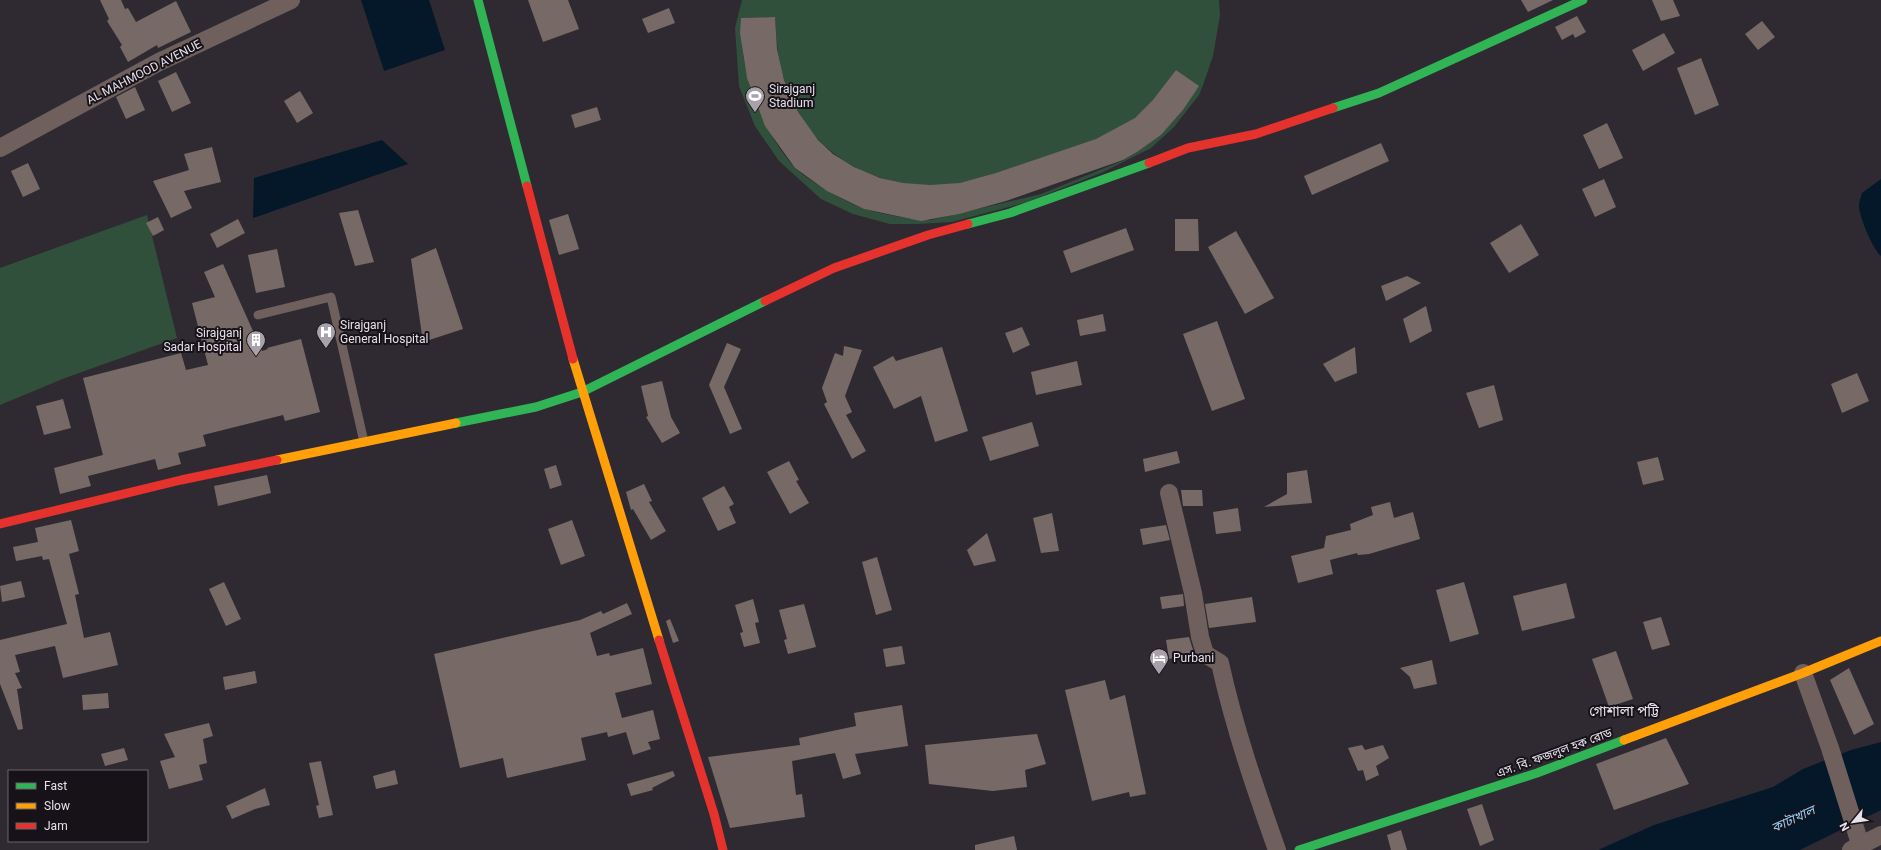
<svg xmlns="http://www.w3.org/2000/svg" width="1881" height="850" viewBox="0 0 1881 850" font-family="Roboto,'Noto Sans Bengali',sans-serif">
<style>
.green{fill:#31503c;fill-rule:evenodd}
.water{fill:#041829}
.building{fill:#776a66}
.lines{fill:none;stroke-linecap:round;stroke-linejoin:round}
.lane{stroke:#6f605d;stroke-width:9}
.street{stroke:#6f605d;stroke-width:18}
.fast{stroke:#30b455;stroke-width:9}
.slow{stroke:#ff9f0a;stroke-width:9}
.jam{stroke:#e5322d;stroke-width:9}
.labels{text-anchor:middle;dominant-baseline:central;stroke-width:4;stroke-linejoin:round;paint-order:stroke}
.street-label{font-size:12px;fill:#e7e1eb;stroke:#161218}
.poi-label{font-size:12px;fill:#e7e1eb;stroke:#161218;text-anchor:start}
.water-label{font-size:13px;font-style:italic;fill:#8fcefb;stroke:#161218}
.quarter-label{font-size:14px;fill:#e7e1eb;stroke:#161218}
</style>
<rect width="100%" height="100%" fill="#2f2a32"/>
<!-- green -->
<g class="green">
<path d="M 742,0 L 1219,0 L 1220,15 L 1213,56 L 1203,85 L 1199,95 L 1174,127 L 1151,148 L 1101,173 L 1027,202 L 952,222 L 917,224 L 890,224 L 853,214 L 821,199 L 779,161 L 755,126 L 739,86 L 735,28 ZM 775,17 C 776,38 778,59 784,79 C 805,152 872,190 945,185 C 972,183 1000,172 1026,164 C 1063,152 1103,141 1135,118 C 1152,107 1164,86 1176,70 L 1198,86 L 1183,110 L 1161,135 L 1137,152 L 1122,161 L 1041,194 L 931,220 L 923,220 L 925,214 L 914,213 L 912,219 C 897,216 880,214 865,209 C 849,204 805,179 794,167 C 760,127 738,71 742,18 Z"/>
<polygon points="147,215 177,338 65,378 0,405 0,268"/>
</g>
<!-- water -->
<g class="water">
<polygon points="361,0 429,0 445,50 384,71"/>
<polygon points="382,140 408,164 253,218 254,178"/>
<path d="M 1881,179 L 1881,256 C 1873,250 1859,216 1859,206 C 1859,202 1861,197 1862,193 Z"/>
<polygon points="1881,742 1881,810 1800,850 1598,850 1654,825 1773,787 1803,769 1851,750"/>
</g>
<!-- building -->
<g class="building">
<polygon points="100,0 121,0 125,9 128,8 136,22 176,1 191,32 158,48 157,45 128,62 120,47 122,45 107,21 109,19"/>
<polygon points="528,0 568,0 579,29 543,42"/>
<polygon points="1521,0 1553,0 1528,12"/>
<polygon points="1652,0 1673,0 1680,16 1661,21"/>
<polygon points="669,8 675,23 648,33 642,19"/>
<polygon points="1577,16 1586,32 1575,38 1573,34 1562,40 1555,27"/>
<polygon points="775,17 777,49 784,80 798,112 818,140 833,154 854,167 880,178 903,183 930,185 960,183 996,173 1096,139 1135,118 1153,100 1176,70 1199,86 1183,110 1161,135 1137,152 1123,160 1006,201 959,214 921,221 864,209 827,191 795,168 765,126 747,78 740,33 741,18"/>
<polygon points="1762,21 1775,37 1758,50 1745,34"/>
<polygon points="1664,33 1675,53 1643,71 1632,50"/>
<polygon points="1701,58 1719,105 1695,115 1677,68"/>
<polygon points="176,72 191,103 172,112 158,81"/>
<polygon points="135,87 145,110 126,119 116,97"/>
<polygon points="300,91 313,113 297,123 284,101"/>
<polygon points="597,107 601,120 575,128 571,115"/>
<polygon points="1607,123 1623,158 1599,169 1583,135"/>
<polygon points="1381,143 1389,161 1312,195 1304,176"/>
<polygon points="212,147 221,182 184,191 192,208 171,218 153,181 189,170 184,154"/>
<polygon points="28,163 40,189 23,197 11,171"/>
<polygon points="1604,179 1616,207 1595,217 1582,189"/>
<polygon points="358,210 374,262 355,266 339,213"/>
<polygon points="568,214 579,249 559,255 549,220"/>
<polygon points="158,217 164,230 153,236 146,223"/>
<polygon points="238,219 245,233 217,248 210,234"/>
<polygon points="1175,219 1198,219 1199,251 1175,251"/>
<polygon points="1521,224 1539,255 1509,273 1490,243"/>
<polygon points="1126,228 1134,250 1071,273 1063,251"/>
<polygon points="1236,231 1274,298 1245,314 1208,247"/>
<polygon points="436,248 463,329 423,342 411,259"/>
<polygon points="277,249 285,287 256,293 248,255"/>
<polygon points="223,264 253,331 258,350 261,349 262,351 268,349 267,348 301,339 320,412 285,421 283,415 203,435 206,446 178,453 181,464 158,470 155,459 88,476 91,486 60,494 54,468 103,455 83,378 181,353 186,370 208,365 192,303 215,297 204,272"/>
<polygon points="1407,276 1421,283 1386,301 1381,286"/>
<polygon points="1426,306 1432,331 1410,343 1403,319"/>
<polygon points="1103,314 1106,331 1080,336 1077,320"/>
<polygon points="1217,321 1245,399 1212,411 1183,334"/>
<polygon points="1022,327 1030,345 1013,353 1005,333"/>
<polygon points="727,343 741,349 724,387 742,429 730,434 709,385"/>
<polygon points="844,346 862,350 845,396 852,412 846,415 866,451 852,459 824,404 827,402 822,388 835,353 843,356"/>
<polygon points="942,347 968,431 935,442 921,396 894,409 873,367 893,356 896,361"/>
<polygon points="1355,347 1357,373 1335,382 1323,364"/>
<polygon points="1077,361 1082,385 1036,395 1031,372"/>
<polygon points="1857,373 1869,401 1842,413 1831,384"/>
<polygon points="662,381 671,417 680,433 662,443 646,417 648,416 641,386"/>
<polygon points="1494,385 1503,420 1479,428 1466,393"/>
<polygon points="63,399 71,428 44,435 36,406"/>
<polygon points="1032,422 1039,446 990,461 982,437"/>
<polygon points="1177,451 1180,463 1145,472 1143,459"/>
<polygon points="1658,457 1664,480 1643,485 1637,462"/>
<polygon points="789,461 799,480 796,481 809,503 790,514 767,472"/>
<polygon points="556,465 562,485 550,489 544,469"/>
<polygon points="1307,470 1312,503 1264,507 1287,494 1287,473"/>
<polygon points="267,475 271,493 218,506 214,486"/>
<polygon points="644,484 652,501 649,502 666,531 651,540 633,509 631,510 626,492"/>
<polygon points="724,486 734,504 729,507 736,523 718,531 702,498"/>
<polygon points="1181,490 1202,490 1203,506 1183,506"/>
<polygon points="1390,502 1394,518 1413,512 1420,539 1369,554 1358,555 1357,553 1330,560 1333,574 1298,583 1291,556 1324,548 1326,536 1351,530 1350,524 1373,515 1371,507"/>
<polygon points="1238,508 1241,531 1216,534 1213,512"/>
<polygon points="1052,513 1059,551 1041,553 1033,518"/>
<polygon points="71,520 79,551 69,554 79,594 75,595 84,638 110,632 118,665 63,678 55,646 15,655 20,672 15,673 22,688 17,689 23,729 18,730 0,684 0,640 67,624 49,559 43,560 42,556 16,561 13,547 38,542 35,528"/>
<polygon points="572,520 585,556 561,565 548,529"/>
<polygon points="1166,525 1170,540 1143,545 1140,529"/>
<polygon points="987,533 996,561 974,566 967,550"/>
<polygon points="877,557 892,610 876,615 862,562"/>
<polygon points="21,581 25,597 2,602 0,586"/>
<polygon points="224,582 241,619 226,626 209,589"/>
<polygon points="1464,582 1479,634 1450,642 1436,590"/>
<polygon points="1566,583 1575,618 1522,631 1513,596"/>
<polygon points="1183,594 1184,606 1162,609 1160,597"/>
<polygon points="1252,597 1256,622 1209,628 1205,604"/>
<polygon points="753,599 759,622 755,623 760,643 744,647 740,633 743,632 735,605"/>
<polygon points="627,603 632,614 590,633 597,656 609,653 610,656 643,648 652,684 615,693 622,718 653,710 660,739 648,742 651,749 633,755 626,732 608,737 607,732 581,738 586,760 507,778 503,758 460,768 434,654 580,620 601,611 603,614"/>
<polygon points="804,604 816,647 788,654 784,640 787,639 779,610"/>
<polygon points="1661,617 1670,645 1652,650 1643,622"/>
<polygon points="670,619 679,641 673,643 666,621"/>
<polygon points="1189,637 1194,653 1169,659 1166,640"/>
<polygon points="902,646 905,664 886,667 883,649"/>
<polygon points="1616,651 1633,699 1609,707 1592,659"/>
<polygon points="1432,660 1437,684 1414,689 1410,677 1400,668"/>
<polygon points="1849,668 1874,724 1854,735 1830,680"/>
<polygon points="255,671 257,683 225,690 223,677"/>
<polygon points="1105,680 1110,700 1125,695 1146,794 1130,797 1129,792 1092,801 1065,690"/>
<polygon points="108,693 109,708 83,710 82,695"/>
<polygon points="902,705 908,746 855,754 861,774 843,779 835,753 792,761 796,795 802,794 805,817 730,828 708,757 800,745 799,738 856,726 854,713"/>
<polygon points="209,723 213,736 203,739 207,763 199,765 203,780 169,789 160,761 175,757 164,734"/>
<polygon points="1037,734 1046,764 1025,770 1027,787 993,791 929,784 925,745"/>
<polygon points="1666,738 1689,784 1614,810 1596,764"/>
<polygon points="1362,745 1365,750 1383,745 1389,758 1376,766 1379,775 1366,781 1363,770 1358,771 1348,748"/>
<polygon points="124,748 128,760 105,766 101,754"/>
<polygon points="321,761 333,815 319,818 316,806 319,805 309,763"/>
<polygon points="395,770 398,784 376,789 373,776"/>
<polygon points="673,771 675,776 652,788 653,790 631,796 627,784"/>
<polygon points="265,788 270,805 255,809 232,819 226,806"/>
<polygon points="1482,804 1494,840 1480,846 1467,809"/>
<polygon points="1401,830 1407,850 1391,850 1387,835"/>
<polygon points="1014,836 1017,850 975,850 975,845"/>
</g>
<g class="lines">
<!-- lane -->
<polyline class="lane" points="258,315 331,297 364,442"/>
<!-- street -->
<g class="street">
<polyline points="0,148 159,62 291,0"/>
<path d="M 1169,493 L 1193,593 L 1200,637 L 1205,654 L 1220,663 C 1234,727 1255,788 1277,850"/>
<polyline points="1803,673 1830,748 1862,850"/>
<polyline points="1851,850 1881,835"/>
</g>
<!-- fast -->
<g class="fast">
<polyline points="478,0 527,186"/>
<polyline points="1333,108 1379,93 1583,0"/>
<polyline points="968,224 1010,213 1149,163"/>
<polyline points="456,423 536,407 582,392 765,301"/>
<polyline points="1299,850 1537,773 1624,740"/>
</g>
<!-- slow -->
<g class="slow">
<polyline points="573,359 659,640"/>
<polyline points="277,460 456,423"/>
<polyline points="1624,740 1803,673 1881,641"/>
</g>
<!-- jam -->
<g class="jam">
<polyline points="1149,163 1188,148 1256,134 1333,108"/>
<polyline points="527,186 573,359"/>
<polyline points="765,301 834,268 928,235 968,224"/>
<polyline points="0,524 181,480 277,460"/>
<polyline points="659,640 714,814 723,850"/>
</g>
</g>
<!-- icons -->
<defs>
<symbol id="stadium-pin" viewBox="-11 -11 22 30"><path d="M0 17L-7.5 6A9.5 9.5 0 1 1 7.5 6Z" fill="#a7a1aa" stroke="#161218"/><path d="M0-5a6.5 5 0 1 0 0 10a6.5 5 0 1 0 0-10ZM-3.5-1.8h7v3.6h-7Z" fill="#fff"/></symbol>
<symbol id="hospital-pin" viewBox="-11 -11 22 30"><path d="M0 17L-7.5 6A9.5 9.5 0 1 1 7.5 6Z" fill="#a7a1aa" stroke="#161218"/><path d="M-5-5h3v3.5h4V-5h3V5h-3V1.5h-4V5h-3Z" fill="#fff"/></symbol>
<symbol id="building-pin" viewBox="-11 -11 22 30"><path d="M0 17L-7.5 6A9.5 9.5 0 1 1 7.5 6Z" fill="#a7a1aa" stroke="#161218"/><path d="M-4-6H4V6H1V3H-1V6H-4ZM-2.5-4.3h1.7v1.8h-1.7ZM.8-4.3h1.7v1.8H.8ZM-2.5-1h1.7V.8h-1.7ZM.8-1h1.7V.8H.8Z" fill="#fff"/></symbol>
<symbol id="hotel-pin" viewBox="-11 -11 22 30"><path d="M0 17L-7.5 6A9.5 9.5 0 1 1 7.5 6Z" fill="#a7a1aa" stroke="#161218"/><path d="M-6-4.5h1.5V1H6V5H4.5V3h-9V5H-6ZM-4 0a1.8 1.8 0 1 1 3.6 0ZM.5 0V-2.5h3Q6-2.5 6 0Z" fill="#fff"/></symbol>
</defs>
<g fill-rule="evenodd">
<use href="#stadium-pin" x="744" y="85" width="22" height="30"/>
<use href="#hospital-pin" x="315" y="321" width="22" height="30"/>
<use href="#building-pin" x="245" y="329" width="22" height="30"/>
<use href="#hotel-pin" x="1148" y="647" width="22" height="30"/>
</g>
<g class="labels">
<!-- street labels -->
<g class="street-label">
<text transform="translate(144 72) rotate(-27)">AL MAHMOOD AVENUE</text>
<text transform="translate(1554 753) rotate(-20)">এস. বি. ফজলুল হক রোড</text>
</g>
<!-- poi labels -->
<g class="poi-label">
<text x="769" y="89">Sirajganj<tspan x="769" dy="14">Stadium</tspan></text>
<text x="340" y="325">Sirajganj<tspan x="340" dy="14">General Hospital</tspan></text>
<text x="242" y="333" text-anchor="end">Sirajganj<tspan x="242" dy="14">Sadar Hospital</tspan></text>
<text x="1173" y="658">Purbani</text>
</g>
<!-- water labels -->
<g class="water-label">
<text transform="translate(1793 819) rotate(-25)">কাটাখাল</text>
</g>
<!-- quarter labels -->
<g class="quarter-label">
<text x="1624" y="711">গোশালা পট্টি</text>
</g>
</g>
<!-- legend -->
<rect x="8" y="770" width="140" height="72" fill="#161218" stroke="#6a656c"/>
<rect x="16" y="783" width="20" height="6" fill="#30b455" stroke="#6a656c"/>
<text x="44" y="790" font-size="12" fill="#e7e1eb">Fast</text>
<rect x="16" y="803" width="20" height="6" fill="#ff9f0a" stroke="#6a656c"/>
<text x="44" y="810" font-size="12" fill="#e7e1eb">Slow</text>
<rect x="16" y="823" width="20" height="6" fill="#e5322d" stroke="#6a656c"/>
<text x="44" y="830" font-size="12" fill="#e7e1eb">Jam</text>
<!-- north arrow -->
<g transform="translate(1853 822) rotate(241)" stroke="#161218" stroke-width="3" paint-order="stroke">
<path d="M0-3L7 15L0 10L-7 15Z" fill="#e7e1eb"/>
<text y="-6" font-size="11" font-weight="bold" text-anchor="middle" fill="#e7e1eb">N</text>
</g>
</svg>
